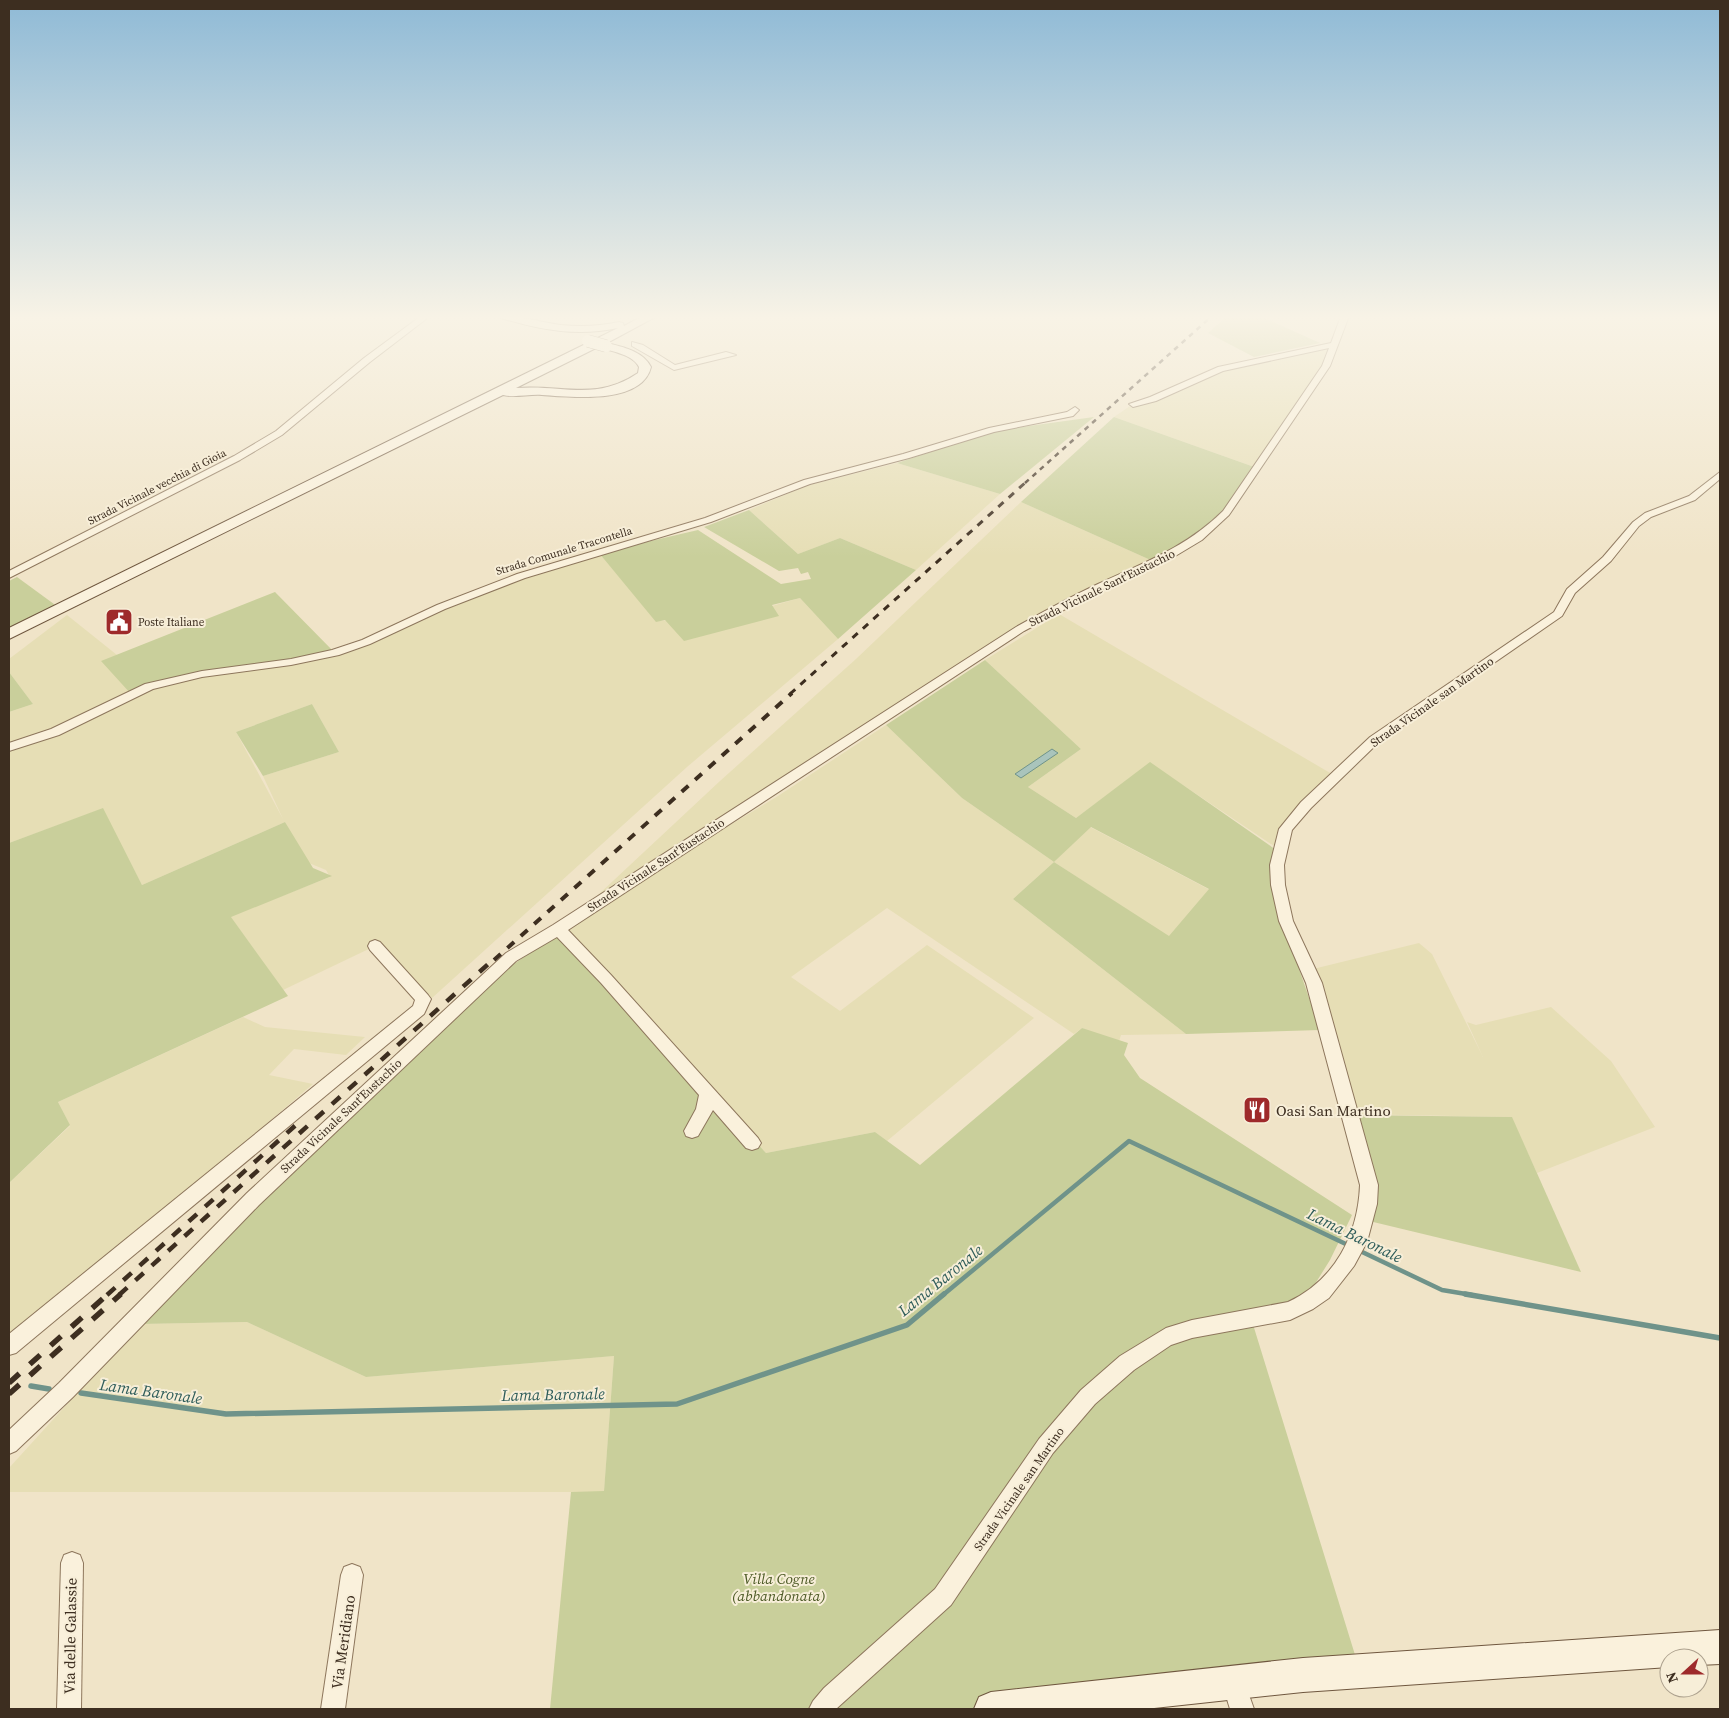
<svg xmlns="http://www.w3.org/2000/svg" width="1729" height="1718" viewBox="0 0 1729 1718" font-family="'Source Serif 4',serif">
<style>
.farmland{fill:#e6deb5;fill-rule:evenodd}
.green{fill:#c9cf9b;fill-rule:evenodd}
.water{fill:#a9c4bc;stroke:#6f938a}
.lines{fill:none;stroke-linecap:round;stroke-linejoin:round}
.stream-far1{stroke:#6f938a;stroke-width:4.5}
.stream{stroke:#6f938a;stroke-width:5.5}
.street-casing{stroke:#8d765c;stroke-width:2}
.secondary-casing{stroke:#6f573f;stroke-width:2}
.street{fill:#faf1dc;fill-rule:evenodd}
.secondary{fill:#faf1dc;fill-rule:evenodd}
.rail-far4{stroke:#3d2e20;stroke-width:2.5;stroke-dasharray:5 5;stroke-linecap:butt}
.rail-far3{stroke:#3d2e20;stroke-width:3;stroke-dasharray:7 7;stroke-linecap:butt}
.rail-far2{stroke:#3d2e20;stroke-width:4;stroke-dasharray:9 9;stroke-linecap:butt}
.rail-far1{stroke:#3d2e20;stroke-width:4.5;stroke-dasharray:11 11;stroke-linecap:butt}
.rail{stroke:#3d2e20;stroke-width:5.5;stroke-dasharray:14 14;stroke-linecap:butt}
.secondary-bridge-casing{stroke:#6f573f;stroke-width:13;stroke-linecap:butt}
.secondary-bridge{stroke:#faf1dc;stroke-width:12}
.labels{text-anchor:middle;dominant-baseline:central;stroke-width:4;stroke-linejoin:round;paint-order:stroke}
.far-street-label{font-size:11px;fill:#3d2e20;stroke:#f7eed8}
.far-poi-label{font-size:11px;fill:#3d2e20;stroke:#f7eed8;text-anchor:start}
.street-label{font-size:12px;fill:#3d2e20;stroke:#f7eed8}
.near-poi-label{font-size:15px;fill:#3d2e20;stroke:#f7eed8;text-anchor:start}
.near-park-label{font-size:15px;font-style:italic;fill:#4d5a26;stroke:#f7eed8}
.near-street-label{font-size:15px;fill:#3d2e20;stroke:#f7eed8}
.near-water-label{font-size:16px;font-style:italic;fill:#2f5d5a;stroke:#f7eed8}
</style>
<rect width="100%" height="100%" fill="#f0e4c8"/>
<!-- farmland -->
<g class="farmland">
<polygon points="1333,345 1300,404 1257,468 1114,417 1133,404 1221,369"/>
<polygon points="897,463 1000,494 916,570 840,538 798,554 749,510 806,486"/>
<polygon points="1021,502 1155,562 1050,612 576,918 778,796 886,725 962,798 1054,862 1090,827 1210,890 1169,937 1054,862 1013,899 1186,1034 1121,1035 1118,1045 1082,1028 1074,1034 887,908 791,977 840,1011 927,945 1034,1018 887,1141 875,1132 766,1153 558,929 568,923 720,781 856,659"/>
<path d="M 599,553 L 656,621 L 778,615 L 772,606 L 800,598 L 838,639 L 687,767 L 432,998 L 375,946 L 283,990 L 230,916 L 330,877 L 326,870 L 304,861 L 285,822 L 142,885 L 102,809 L 9,843 L 9,712 L 33,704 L 9,672 L 9,659 L 67,615 L 117,655 L 101,662 L 211,673 L 335,653 L 448,604 ZM 312,704 L 339,752 L 263,776 L 283,819 L 236,732 Z"/>
<polygon points="1059,614 1337,777 1306,805 1280,850 1150,763 1076,818 1028,787 1081,749 985,660"/>
<polygon points="1419,943 1432,954 1483,1057 1467,1022 1476,1025 1551,1007 1611,1061 1655,1127 1537,1173 1511,1117 1350,1114 1309,970"/>
<polygon points="243,1017 265,1027 365,1037 346,1055 294,1049 269,1075 313,1084 144,1229 9,1338 9,1183 70,1126 58,1102"/>
<polygon points="247,1322 366,1377 614,1356 604,1492 9,1492 9,1468 140,1324"/>
</g>
<!-- green -->
<g class="green">
<polygon points="1227,316 1260,316 1320,343 1254,357 1208,333"/>
<polygon points="1094,417 1000,494 897,463 993,431"/>
<polygon points="1114,417 1257,468 1205,535 1155,562 1021,502"/>
<polygon points="749,510 798,554 840,538 916,570 838,639 800,598 772,605 779,616 684,641 665,620 656,622 599,553 698,530 781,584 811,579 808,572 801,574 798,568 779,571 704,527"/>
<polygon points="17,577 58,607 9,634 9,581"/>
<polygon points="275,592 335,653 211,673 131,694 101,661"/>
<path d="M 985,660 L 1081,749 L 1028,787 L 1076,818 L 1150,762 L 1279,852 L 1285,928 L 1320,1030 L 1186,1034 L 1013,899 L 1054,862 L 962,798 L 886,725 ZM 1091,827 L 1209,889 L 1169,936 L 1054,862 Z"/>
<polygon points="9,672 33,704 9,712"/>
<polygon points="312,704 339,752 263,776 236,732"/>
<polygon points="103,808 142,885 285,822 313,868 332,876 231,917 288,996 58,1102 70,1125 9,1183 9,843"/>
<polygon points="560,932 766,1153 875,1132 920,1165 1082,1028 1128,1043 1124,1055 1140,1078 1352,1215 1330,1260 1300,1308 1251,1318 1360,1671 994,1709 550,1709 571,1492 604,1491 614,1356 366,1377 247,1322 140,1324 209,1247 511,966"/>
<polygon points="1350,1115 1512,1117 1581,1272 1365,1220"/>
</g>
<!-- water -->
<polygon class="water" points="1052,749 1058,753 1021,778 1015,774"/>
<g class="lines">
<!-- stream-far1 -->
<g class="stream-far1">
<polyline points="1358,1250 1442,1290 1472,1295"/>
<polyline points="943,1295 1129,1141 1350,1246"/>
</g>
<!-- stream -->
<g class="stream">
<polyline points="1465,1294 1720,1338"/>
<polyline points="31,1386 49,1389"/>
<polyline points="81,1393 226,1414 677,1404 907,1325 944,1294"/>
</g>
<defs>
<g id="street">
<polygon points="421,316 430,316 370,362 282,435 240,460 9,578 9,571 234,456 276,431 364,358"/>
<path d="M 1341,316 L 1349,316 L 1330,366 L 1229,515 L 1202,540 L 1172,558 L 1105,588 L 1024,631 L 568,930 L 611,975 L 758,1138 L 761,1143 L 758,1148 L 752,1150 L 746,1148 L 713,1110 L 698,1136 L 692,1138 L 686,1136 L 684,1131 L 696,1109 L 699,1095 L 601,983 L 557,937 L 516,961 L 259,1205 L 73,1397 L 16,1451 L 9,1454 L 9,1430 L 59,1383 L 247,1193 L 506,953 L 553,925 L 1016,627 C 1043,612 1070,597 1098,584 C 1143,563 1187,547 1223,511 L 1322,366 L 1329,348 L 1223,371 L 1156,401 L 1133,407 L 1129,404 L 1150,397 L 1218,367 L 1331,343 Z"/>
<polygon points="632,342 643,345 675,365 726,352 736,355 674,370 632,346"/>
<polygon points="1075,407 1079,410 1073,416 994,432 909,458 810,484 711,522 525,578 445,609 370,644 339,655 291,665 202,677 153,689 59,735 9,751 9,743 51,729 145,684 202,671 291,659 332,650 362,640 437,605 517,574 705,518 804,480 903,454 989,428 1067,412"/>
<path d="M 1720,472 L 1720,479 L 1695,500 L 1651,517 L 1639,526 L 1611,561 L 1575,593 L 1562,616 L 1378,743 L 1311,808 L 1292,830 L 1284,865 L 1285,885 L 1293,921 L 1322,983 L 1378,1185 L 1377,1204 L 1367,1242 L 1354,1266 L 1329,1298 L 1313,1309 L 1290,1320 L 1192,1338 L 1171,1345 L 1134,1370 L 1095,1404 L 1053,1453 L 951,1605 L 836,1709 L 809,1709 L 813,1701 L 824,1688 L 935,1589 L 1039,1439 L 1081,1390 L 1120,1356 L 1166,1328 L 1192,1320 L 1288,1302 C 1335,1280 1358,1235 1360,1185 L 1306,983 L 1279,921 L 1271,885 L 1270,865 L 1279,829 L 1301,802 L 1370,737 L 1554,612 L 1567,589 L 1603,557 L 1633,522 L 1645,513 L 1689,496 Z"/>
<polygon points="375,940 380,942 428,995 431,999 424,1014 16,1353 9,1355 9,1334 413,1006 415,1000 370,950 368,946 370,942"/>
<polygon points="72,1552 80,1555 83,1563 81,1709 57,1709 61,1563 64,1555"/>
<polygon points="352,1564 360,1567 363,1575 345,1709 321,1709 341,1575 344,1567"/>
<polygon points="1234,1671 1242,1675 1254,1709 1230,1709 1222,1683 1226,1675"/>
</g>
<g id="secondary">
<path d="M 500,316 C 521,316 540,322 561,325 C 581,327 600,326 619,322 L 623,323 L 624,326 L 643,316 L 657,316 L 607,343 C 623,347 643,351 651,367 C 642,405 571,397 542,395 C 529,394 514,398 503,395 L 9,639 L 9,628 L 618,328 C 577,337 541,330 501,318 ZM 600,346 L 602,348 C 614,352 633,355 639,367 L 638,373 C 595,402 563,384 516,388 Z"/>
<polygon points="1720,1630 1720,1664 1699,1665 1699,1658 1669,1658 1669,1667 1303,1692 1145,1709 974,1709 979,1697 991,1692 1303,1658"/>
</g>
</defs>
<!-- street casing -->
<use href="#street" class="street-casing"/>
<!-- secondary casing -->
<use href="#secondary" class="secondary-casing"/>
<!-- street -->
<use href="#street" class="street"/>
<!-- secondary -->
<use href="#secondary" class="secondary"/>
<!-- rail-far4 -->
<polyline class="rail-far4" points="1025,483 1212,316"/>
<!-- rail-far3 -->
<polyline class="rail-far3" points="790,694 1026,482"/>
<!-- rail-far2 -->
<polyline class="rail-far2" points="494,960 792,693"/>
<!-- rail-far1 -->
<g class="rail-far1">
<polyline points="107,1295 297,1124"/>
<polyline points="119,1295 495,958"/>
</g>
<!-- rail -->
<g class="rail">
<polyline points="9,1383 108,1294"/>
<polyline points="9,1394 121,1294"/>
</g>
<defs>
<polyline id="secondary-bridge" points="588,341 606,346"/>
</defs>
<!-- secondary-bridge casing -->
<use href="#secondary-bridge" class="secondary-bridge-casing"/>
<!-- secondary-bridge -->
<use href="#secondary-bridge" class="secondary-bridge"/>
</g>
<!-- sky -->
<linearGradient id="sky" x2="0" y2="1"><stop stop-color="#8fbad6"/><stop offset="0.57" stop-color="#f8f3e6"/><stop offset="1" stop-color="#f8f3e6" stop-opacity="0"/></linearGradient>
<rect width="1729" height="557" fill="url(#sky)"/>
<!-- icons -->
<defs>
<symbol id="civic-square" viewBox="-11 -11 22 22"><rect x="-9" y="-9" width="18" height="18" rx="4" fill="#9e2a2b" stroke="#f7eed8"/><path d="M-.6-6.5H3V-4.5H.6V-3L4-1V1h2V6H-6V1h2V-1L-.6-3ZM-1.2 2.5V6h2.4V2.5Z" fill="#fff"/></symbol>
<symbol id="restaurant-square" viewBox="-11 -11 22 22"><rect x="-9" y="-9" width="18" height="18" rx="4" fill="#9e2a2b" stroke="#f7eed8"/><path d="M-5-6h1v4h1v-4h1v4h1v-4h1v5L-1.5 .5V6h-2V.5L-5-1ZM5-6V6H3V1.5H1.5Q1.5-4 5-6Z" fill="#fff"/></symbol>
</defs>
<g fill-rule="evenodd">
<use href="#civic-square" x="103" y="606" width="32" height="32"/>
<use href="#restaurant-square" x="1241" y="1094" width="32" height="32"/>
</g>
<g class="labels">
<!-- far-street labels -->
<g class="far-street-label">
<text transform="translate(157 487) rotate(-27)">Strada Vicinale vecchia di Gioia</text>
<text transform="translate(564 551) rotate(-17)">Strada Comunale Tracontella</text>
</g>
<!-- far-poi labels -->
<g class="far-poi-label">
<text x="138" y="622">Poste Italiane</text>
</g>
<!-- street labels -->
<g class="street-label">
<text transform="translate(1102 588) rotate(-26)">Strada Vicinale Sant'Eustachio</text>
<text transform="translate(1432 702) rotate(-35)">Strada Vicinale san Martino</text>
<text transform="translate(656 865) rotate(-33)">Strada Vicinale Sant'Eustachio</text>
<text transform="translate(341 1116) rotate(-43)">Strada Vicinale Sant'Eustachio</text>
<text transform="translate(1019 1489) rotate(-55)">Strada Vicinale san Martino</text>
</g>
<!-- near-poi labels -->
<g class="near-poi-label">
<text x="1276" y="1110">Oasi San Martino</text>
</g>
<!-- near-park labels -->
<g class="near-park-label">
<text x="779" y="1578">Villa Cogne<tspan x="779" dy="17">(abbandonata)</tspan></text>
</g>
<!-- near-street labels -->
<g class="near-street-label">
<text transform="translate(70 1636) rotate(-89)">Via delle Galassie</text>
<text transform="translate(343 1642) rotate(-82)">Via Meridiano</text>
</g>
<!-- near-water labels -->
<g class="near-water-label">
<text transform="translate(1355 1235) rotate(26)">Lama Baronale</text>
<text transform="translate(940 1280) rotate(-39)">Lama Baronale</text>
<text transform="translate(151 1391) rotate(8)">Lama Baronale</text>
<text transform="translate(553 1394) rotate(-1)">Lama Baronale</text>
</g>
</g>
<!-- border -->
<rect width="1729" height="1718" fill="none" stroke="#3d2e20" stroke-width="20"/>
<!-- north arrow -->
<g transform="translate(1684 1673) rotate(249)"><circle r="24" fill="#f7eed8" stroke="#ada18e"/>
<path d="M0-4L9 19L0 12L-9 19Z" fill="#9e2a2b"/>
<text y="-8" font-size="14" font-weight="bold" text-anchor="middle" fill="#3d2e20">N</text>
</g>
</svg>
